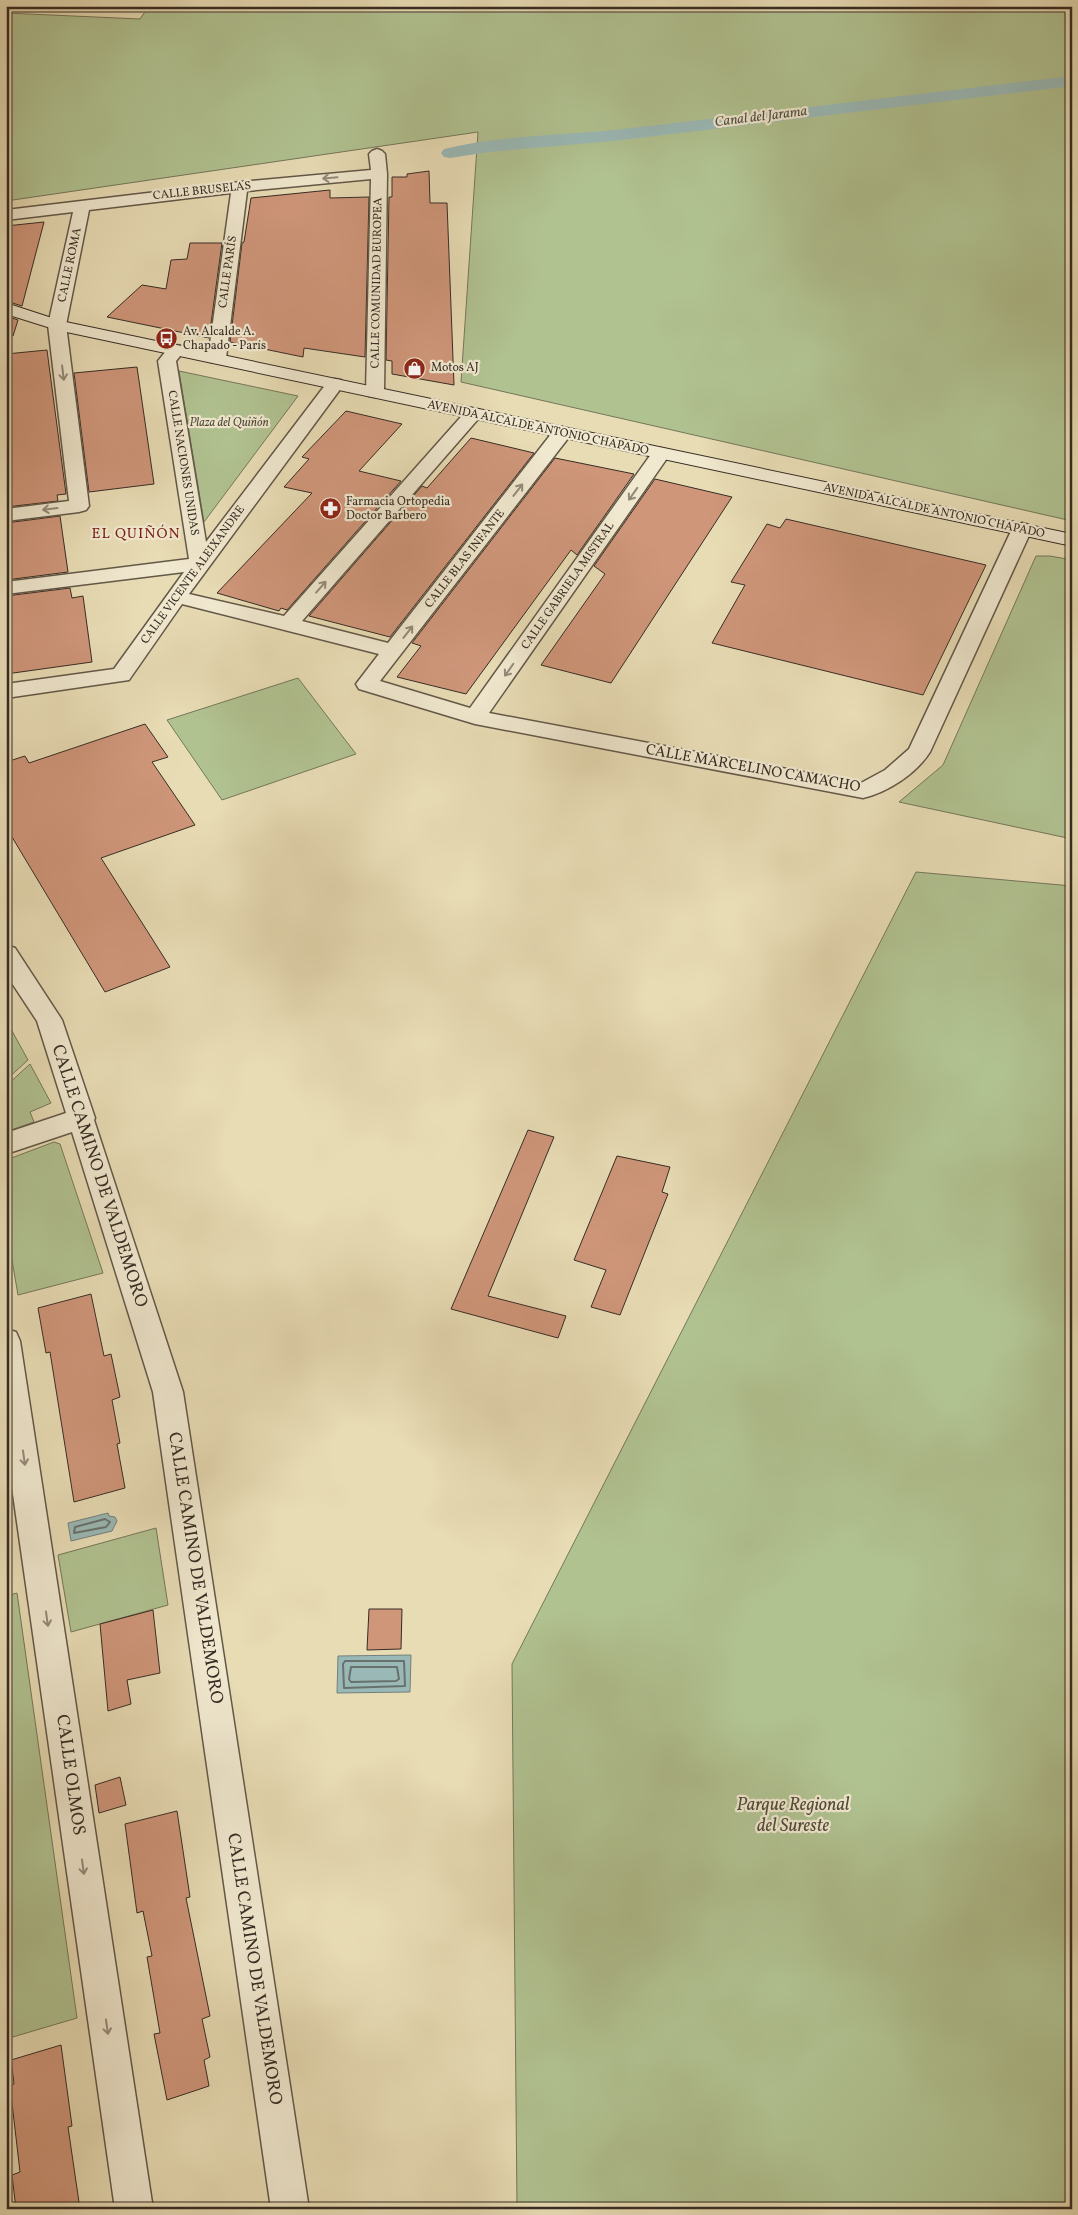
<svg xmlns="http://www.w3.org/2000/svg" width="1078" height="2215" viewBox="0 0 1078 2215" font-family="Vollkorn,serif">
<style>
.green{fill:#b1c291;stroke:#74775a}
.water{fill:#9ab9b6;stroke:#72817c}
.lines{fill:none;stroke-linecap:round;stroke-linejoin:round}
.shore{stroke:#68726d;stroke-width:2}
.canal{fill:#9ab9b6;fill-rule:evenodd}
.building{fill:#cf967a;stroke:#372c24}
.minor-casing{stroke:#635848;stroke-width:3}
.secondary-casing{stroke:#372c24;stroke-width:2}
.minor{fill:#f0e8cf;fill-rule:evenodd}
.secondary{fill:#f0e8cf;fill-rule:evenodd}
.oneway{stroke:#948a7a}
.labels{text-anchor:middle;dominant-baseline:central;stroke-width:4.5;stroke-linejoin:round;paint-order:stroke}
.far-street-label{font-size:12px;fill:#372c24;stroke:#f0e8cf}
.far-poi-label{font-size:12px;fill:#372c24;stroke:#f0e8cf;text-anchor:start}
.far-park-label{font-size:12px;font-style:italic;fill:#4f4a3a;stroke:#f0e8cf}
.far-water-label{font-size:14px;font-style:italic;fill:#504f48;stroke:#f0e8cf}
.far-quarter-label{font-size:15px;letter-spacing:1px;fill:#7a1f14;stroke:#f0e8cf}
.street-label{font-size:15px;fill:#372c24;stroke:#f0e8cf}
.near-street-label{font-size:18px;fill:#372c24;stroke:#f0e8cf}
.near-park-label{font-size:18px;font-style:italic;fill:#4f4a3a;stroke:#f0e8cf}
</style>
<rect width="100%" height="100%" fill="#e8dcb5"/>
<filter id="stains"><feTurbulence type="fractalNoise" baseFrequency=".004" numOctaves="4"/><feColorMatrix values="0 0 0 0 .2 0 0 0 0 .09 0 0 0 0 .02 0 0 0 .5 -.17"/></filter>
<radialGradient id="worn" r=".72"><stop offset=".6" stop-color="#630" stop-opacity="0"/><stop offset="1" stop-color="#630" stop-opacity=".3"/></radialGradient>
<!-- green -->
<g class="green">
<polygon points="149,6 1072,6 1072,521 461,382 478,132 6,201 6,13 140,19"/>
<polygon points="179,371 298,396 204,522"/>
<polygon points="1036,556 1050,556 1072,560 1072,839 899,802 943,765"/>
<polygon points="298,678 356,754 222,800 167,720"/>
<polygon points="916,872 1072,886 1072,2209 517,2209 512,1664"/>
<polygon points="6,1020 28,1060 6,1080"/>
<polygon points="30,1064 51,1103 30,1112 34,1122 6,1132 6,1086"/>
<polygon points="54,1142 60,1144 103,1273 18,1295 6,1225 6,1160"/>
<polygon points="156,1528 168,1605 71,1632 58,1555"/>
<polygon points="17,1593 77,2018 6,2039 6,1596"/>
</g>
<!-- water -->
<g class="water">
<polygon points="108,1513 109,1516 115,1517 117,1521 112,1531 71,1541 68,1523"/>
<polygon points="411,1655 410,1692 337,1693 338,1656"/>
</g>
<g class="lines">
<!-- shore -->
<g class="shore">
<polygon points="105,1519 110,1522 106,1527 74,1533 75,1527"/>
<polygon points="345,1661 404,1661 405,1686 344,1688 343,1664"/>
<polygon points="351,1667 397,1667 399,1679 396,1681 351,1682 349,1679"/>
</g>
<!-- canal -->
<path class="canal" d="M 1072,76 L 1072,86 L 613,141 L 489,152 L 450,158 L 444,157 L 441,153 L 444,149 C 503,134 570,136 632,128 C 778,111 925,93 1072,76 Z"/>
</g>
<!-- building -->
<g class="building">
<polygon points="429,171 430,203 447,203 454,385 392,374 392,361 386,360 389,197 392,197 392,177 407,177 407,174"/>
<polygon points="330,190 330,198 369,197 365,357 304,348 303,357 230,342 242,243 244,242 251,198"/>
<polygon points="44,222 22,306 6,301 6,226"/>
<polygon points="190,243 222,243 209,338 107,317 142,285 166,289 171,260 187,259"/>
<polygon points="6,316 18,320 13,336 6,335"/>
<polygon points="47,350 66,494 57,495 58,501 6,507 6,354"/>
<polygon points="137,367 154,484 89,492 74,373"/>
<polygon points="346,411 402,424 359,471 401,481 287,610 281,608 279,611 217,593 312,493 284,487 309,459 302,457"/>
<polygon points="471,438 534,453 390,637 309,616 422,486 427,488"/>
<polygon points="555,458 634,474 577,555 571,550 466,694 397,677 421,646 412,643"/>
<polygon points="655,479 732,497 611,683 541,665 605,574 594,566"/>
<polygon points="60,516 68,572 6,580 6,523"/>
<polygon points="786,519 986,565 923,695 712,643 745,585 731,582 767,524 780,528"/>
<polygon points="70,588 72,598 83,596 92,662 6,674 6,596"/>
<polygon points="145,724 168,757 152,762 195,825 101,858 170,967 105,992 6,827 6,762 25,756 29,763"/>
<polygon points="528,1130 554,1137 488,1296 566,1316 558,1338 451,1309"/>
<polygon points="617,1156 670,1167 662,1192 668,1194 620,1315 591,1307 606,1270 574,1260"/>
<polygon points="91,1294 104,1356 111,1354 120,1397 112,1400 120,1443 117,1444 125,1488 74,1502 50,1352 46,1353 38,1308"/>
<polygon points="369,1609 402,1609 401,1649 367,1650"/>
<polygon points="153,1610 160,1673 127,1680 131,1704 108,1711 100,1624"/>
<polygon points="120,1777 126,1805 99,1813 95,1785"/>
<polygon points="177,1811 190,1897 186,1898 210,2016 202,2019 210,2057 204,2060 209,2086 167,2100 154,2034 160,2033 147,1957 152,1956 143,1911 137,1913 125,1824"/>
<polygon points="61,2045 72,2126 68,2127 80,2209 16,2209 12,2175 20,2172 10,2086 14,2084 11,2060"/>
</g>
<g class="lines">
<defs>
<g id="minor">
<polygon points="377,149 382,151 385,154 387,174 384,392 381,396 375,397 369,396 366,392 371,179 247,191 226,358 223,362 211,362 208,358 231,193 89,210 66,325 89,506 86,510 79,512 6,521 6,509 69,501 48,325 73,212 6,220 6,210 240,182 371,170 369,154 372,151"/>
<path d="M 176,345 L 182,346 L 185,350 L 176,361 L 206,542 L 329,380 L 335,379 L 341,380 L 344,384 L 189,594 L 284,616 L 467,410 L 473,409 L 479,410 L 482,414 L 479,418 L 302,621 L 388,643 L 555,429 L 562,427 L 569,429 L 571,433 L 569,437 L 380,681 L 470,708 L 654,450 L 661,448 L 668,450 L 670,454 L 489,713 L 861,783 L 885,770 L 909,749 L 1012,529 L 1015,525 L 1022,523 L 1029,525 L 1032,529 L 930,752 C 916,774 888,792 863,798 L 475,724 L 359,689 L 356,684 L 379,654 L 182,604 L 129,680 L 6,698 L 6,684 L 114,669 L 184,572 L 6,594 L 6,582 L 189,559 L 158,361 L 170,346 Z"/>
<polygon points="6,945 15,948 62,1020 95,1118 94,1120 183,1392 309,2209 271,2209 153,1392 72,1132 6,1154 6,1133 66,1113 37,1021 6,974"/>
<polygon points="6,1329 16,1332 20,1341 153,2209 115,2209 6,1445"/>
</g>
<polygon id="secondary" points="6,303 61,321 1072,534 1072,546 57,330 6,314"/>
</defs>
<!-- minor casing -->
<use href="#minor" class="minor-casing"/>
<!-- secondary casing -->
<use href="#secondary" class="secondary-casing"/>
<!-- minor -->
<use href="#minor" class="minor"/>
<!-- secondary -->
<use href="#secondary" class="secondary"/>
</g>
<!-- one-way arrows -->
<defs><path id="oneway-shaft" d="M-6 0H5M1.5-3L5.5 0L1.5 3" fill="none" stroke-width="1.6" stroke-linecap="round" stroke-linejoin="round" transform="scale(1.25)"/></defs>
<g class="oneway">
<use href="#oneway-shaft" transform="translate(330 178) rotate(175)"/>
<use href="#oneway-shaft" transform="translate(63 373) rotate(83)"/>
<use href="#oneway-shaft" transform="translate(518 490) rotate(-52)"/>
<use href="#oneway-shaft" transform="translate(633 494) rotate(125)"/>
<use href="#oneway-shaft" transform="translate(50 509) rotate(173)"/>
<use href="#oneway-shaft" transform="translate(321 587) rotate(-49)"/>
<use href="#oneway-shaft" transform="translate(408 632) rotate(-52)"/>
<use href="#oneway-shaft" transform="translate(509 670) rotate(125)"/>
<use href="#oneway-shaft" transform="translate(24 1458) rotate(82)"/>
<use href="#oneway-shaft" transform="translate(47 1619) rotate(82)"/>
<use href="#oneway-shaft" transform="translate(83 1867) rotate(82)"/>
<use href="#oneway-shaft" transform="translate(107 2027) rotate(82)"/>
</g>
<!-- icons -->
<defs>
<symbol id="bus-disc" viewBox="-11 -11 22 22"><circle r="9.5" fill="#8f2418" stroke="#f0e8cf"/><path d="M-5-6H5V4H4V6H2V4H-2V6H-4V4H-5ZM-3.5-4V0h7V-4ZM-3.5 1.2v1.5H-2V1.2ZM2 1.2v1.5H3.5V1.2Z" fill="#fff"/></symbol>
<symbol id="shop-disc" viewBox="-11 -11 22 22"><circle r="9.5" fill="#8f2418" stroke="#f0e8cf"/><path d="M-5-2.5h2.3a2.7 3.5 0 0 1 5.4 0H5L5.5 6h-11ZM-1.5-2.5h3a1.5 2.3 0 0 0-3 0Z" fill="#fff"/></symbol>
<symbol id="pharmacy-disc" viewBox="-11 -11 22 22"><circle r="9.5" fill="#8f2418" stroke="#f0e8cf"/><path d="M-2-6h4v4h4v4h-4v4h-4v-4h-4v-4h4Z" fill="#fff"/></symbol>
</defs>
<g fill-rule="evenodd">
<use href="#bus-disc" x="154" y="326" width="25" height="25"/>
<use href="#shop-disc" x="402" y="356" width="25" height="25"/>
<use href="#pharmacy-disc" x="318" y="496" width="25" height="25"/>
</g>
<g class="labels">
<!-- far-street labels -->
<g class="far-street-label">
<text transform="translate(202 191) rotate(-6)">CALLE BRUSELAS</text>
<text transform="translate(70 265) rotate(-78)">CALLE ROMA</text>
<text transform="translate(228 272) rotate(-82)">CALLE PARÍS</text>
<text transform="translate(377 283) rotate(-89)">CALLE COMUNIDAD EUROPEA</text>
<text transform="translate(538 428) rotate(12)">AVENIDA ALCALDE ANTONIO CHAPADO</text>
<text transform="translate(183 463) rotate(81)">CALLE NACIONES UNIDAS</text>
<text transform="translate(934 511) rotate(12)">AVENIDA ALCALDE ANTONIO CHAPADO</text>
<text transform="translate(465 559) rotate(-52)">CALLE BLAS INFANTE</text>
<text transform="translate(193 575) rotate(-54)">CALLE VICENTE ALEIXANDRE</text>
<text transform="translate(568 586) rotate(-55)">CALLE GABRIELA MISTRAL</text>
</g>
<!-- far-poi labels -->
<g class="far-poi-label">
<text x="183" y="332">Av. Alcalde A.<tspan x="183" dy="14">Chapado - París</tspan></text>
<text x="431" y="368">Motos AJ</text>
<text x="346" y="502">Farmacia Ortopedia<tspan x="346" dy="14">Doctor Barbero</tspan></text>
</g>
<!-- far-park labels -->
<g class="far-park-label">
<text x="229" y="423">Plaza del Quiñón</text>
</g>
<!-- far-water labels -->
<g class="far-water-label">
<text transform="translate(761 117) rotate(-7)">Canal del Jarama</text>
</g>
<!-- far-quarter labels -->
<g class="far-quarter-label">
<text x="136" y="534">EL QUIÑÓN</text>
</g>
<!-- street labels -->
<g class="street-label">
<text transform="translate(753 769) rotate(10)">CALLE MARCELINO CAMACHO</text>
</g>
<!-- near-street labels -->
<g class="near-street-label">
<text transform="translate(99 1176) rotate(72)">CALLE CAMINO DE VALDEMORO</text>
<text transform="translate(195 1568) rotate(81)">CALLE CAMINO DE VALDEMORO</text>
<text transform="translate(70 1775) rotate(82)">CALLE OLMOS</text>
<text transform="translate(254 1969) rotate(81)">CALLE CAMINO DE VALDEMORO</text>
</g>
<!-- near-park labels -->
<g class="near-park-label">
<text x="793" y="1805">Parque Regional<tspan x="793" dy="21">del Sureste</tspan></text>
</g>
</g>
<!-- margin -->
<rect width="1078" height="2215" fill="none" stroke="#e8dcb5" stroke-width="25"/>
<rect x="8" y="8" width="1063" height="2200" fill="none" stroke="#372c24" stroke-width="2.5"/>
<rect x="12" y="12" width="1053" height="2190" fill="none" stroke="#372c24"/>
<rect width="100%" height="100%" filter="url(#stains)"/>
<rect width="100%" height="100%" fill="url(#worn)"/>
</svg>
